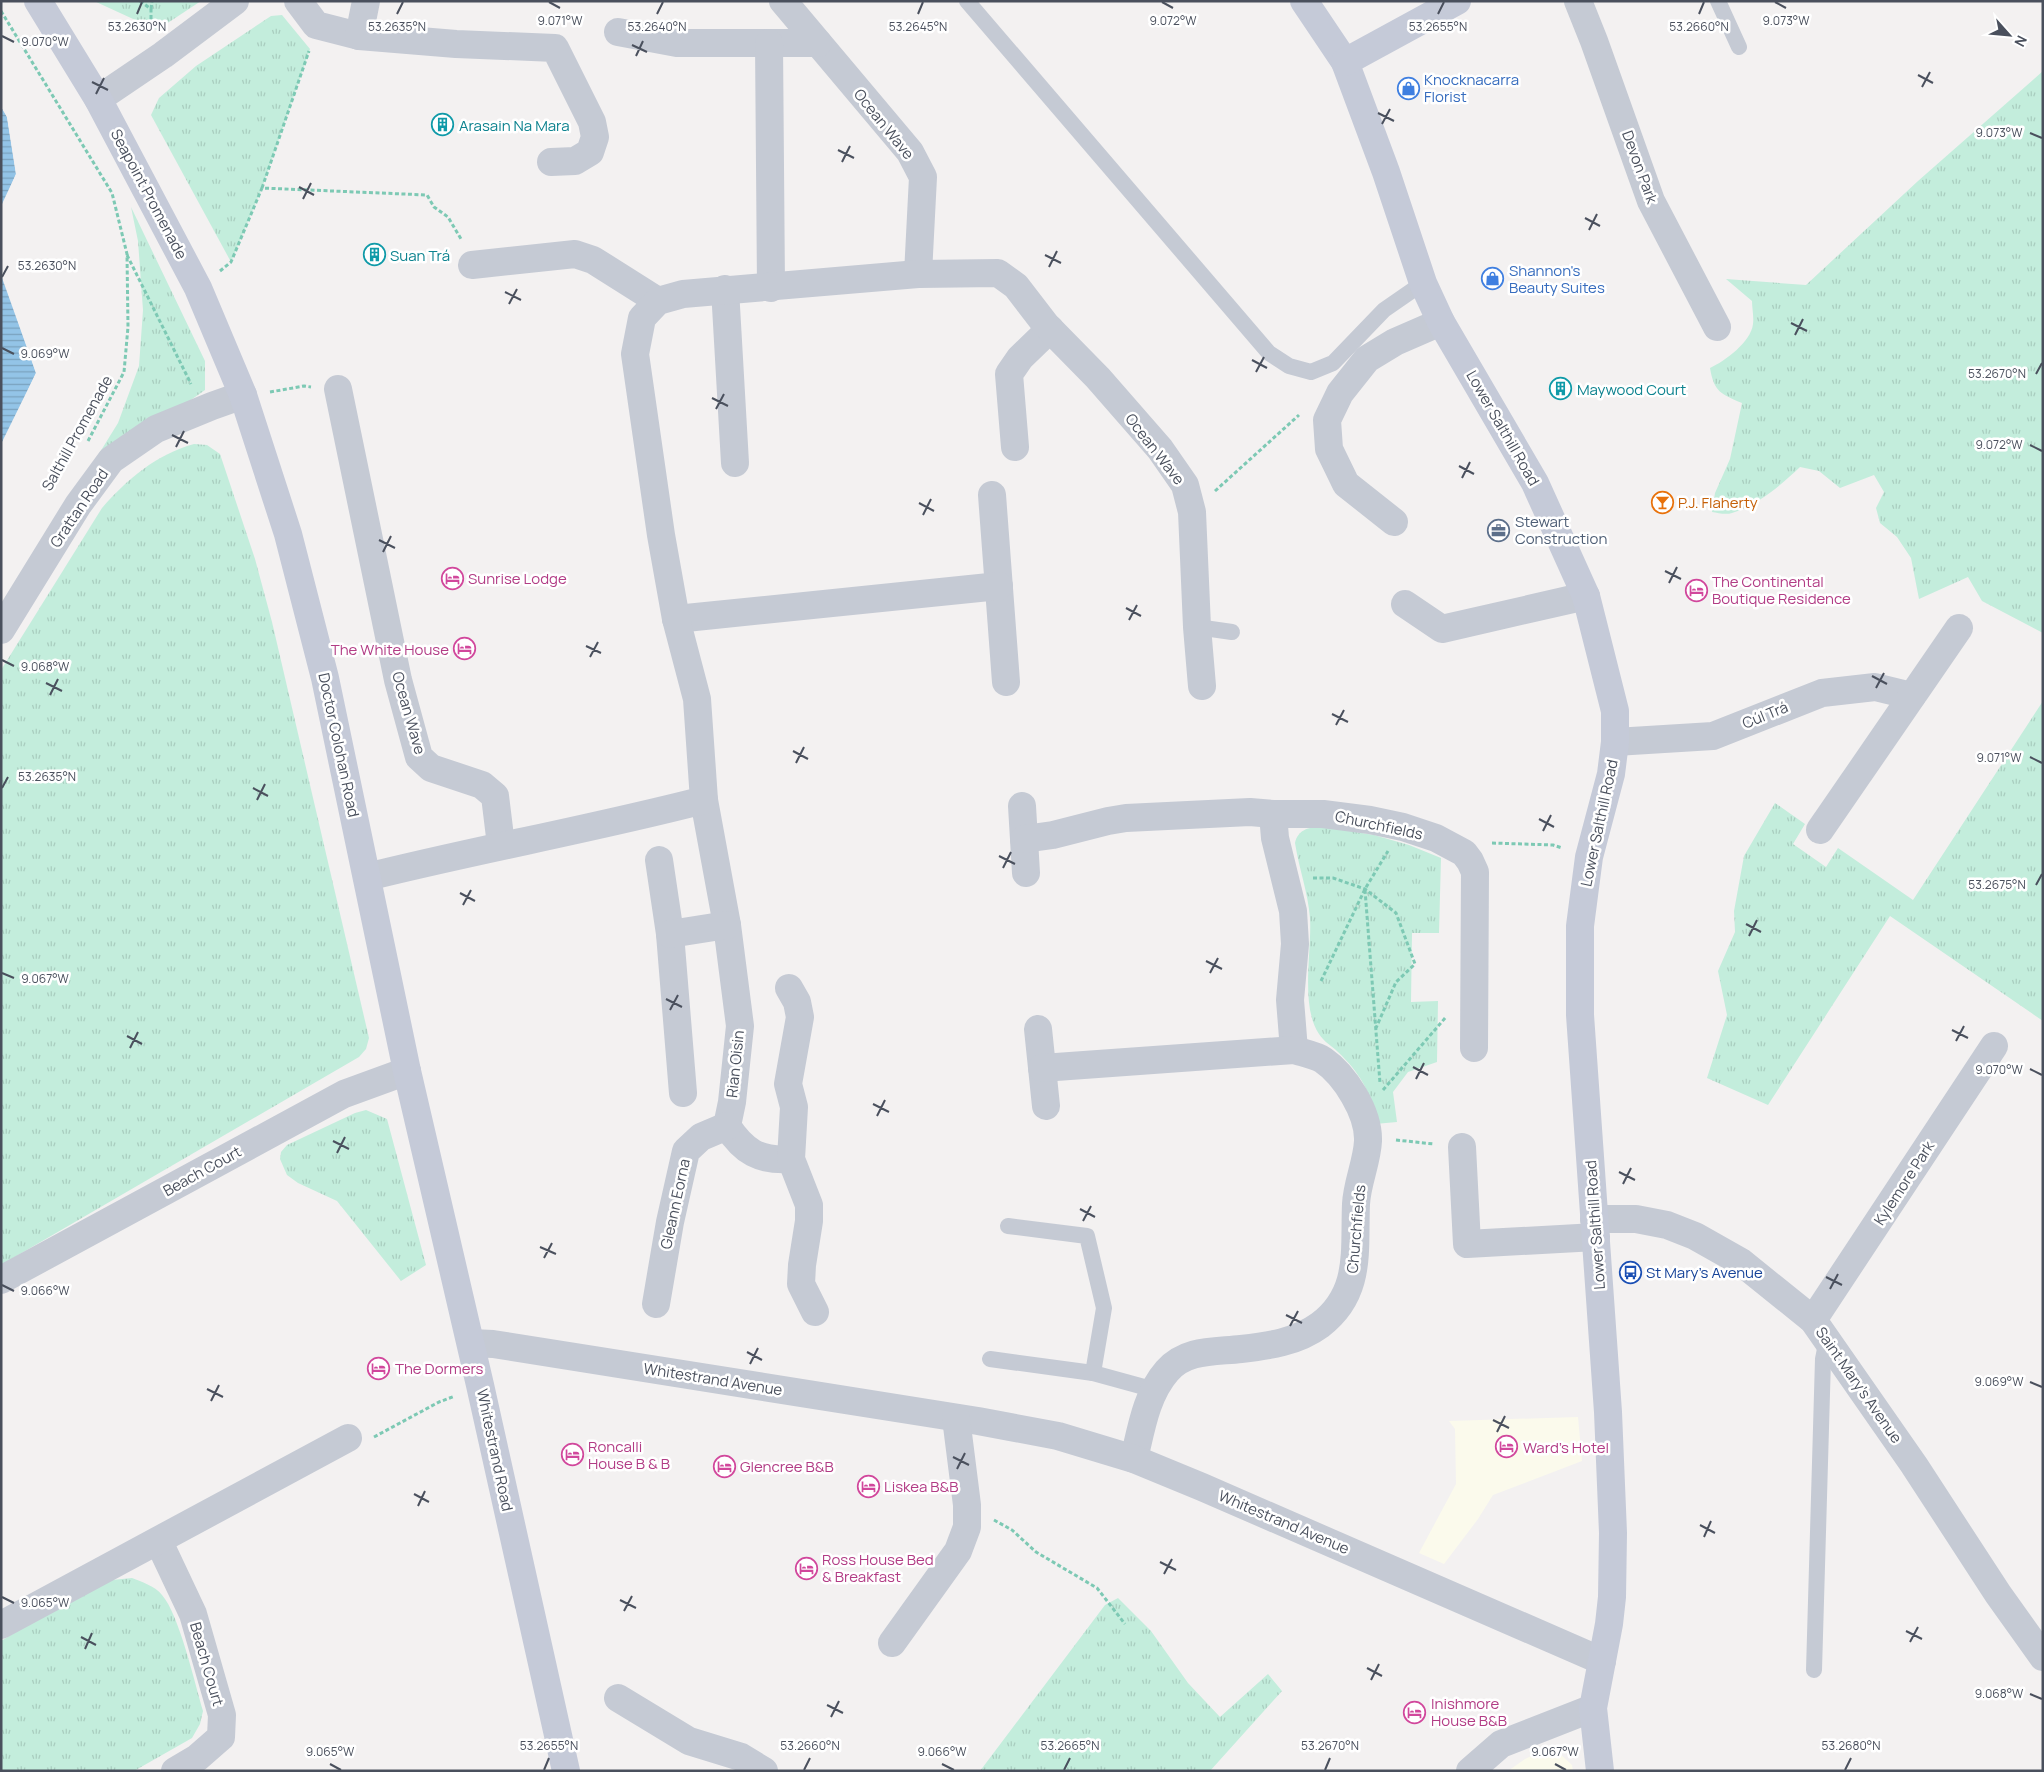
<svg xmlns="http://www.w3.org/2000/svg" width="2044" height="1772" viewBox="0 0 2044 1772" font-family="Manrope,sans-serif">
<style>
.commercial{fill:#fbfaec}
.grass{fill:url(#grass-tufts)}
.water{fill:url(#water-rules)}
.pier{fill:#f3f1f1}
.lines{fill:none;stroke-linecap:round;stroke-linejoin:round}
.path{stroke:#7dc9b4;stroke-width:3;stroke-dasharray:4 2.5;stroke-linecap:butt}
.lane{stroke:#c5cad4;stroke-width:16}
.street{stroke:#c5cad4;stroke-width:28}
.secondary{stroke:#c5cad8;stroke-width:28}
.ticks{fill:none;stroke:#4a505d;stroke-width:2}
.labels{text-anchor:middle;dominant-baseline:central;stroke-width:5;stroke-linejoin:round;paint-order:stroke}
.shop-label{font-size:15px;fill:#366cbe;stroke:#fff;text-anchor:start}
.street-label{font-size:15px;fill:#4a505d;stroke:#fff}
.culture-label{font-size:15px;fill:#0d838f;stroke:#fff;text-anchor:start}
.food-label{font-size:15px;fill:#c56008;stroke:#fff;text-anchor:start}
.service-label{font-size:15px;fill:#4e5e75;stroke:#fff;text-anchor:start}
.hotel-label{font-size:15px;fill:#b23c85;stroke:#fff;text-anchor:start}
.transit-label{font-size:15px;fill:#164399;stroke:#fff;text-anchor:start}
.ticks-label{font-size:12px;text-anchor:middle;fill:#4a505d;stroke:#fff;stroke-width:5;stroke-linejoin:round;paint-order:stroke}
</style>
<defs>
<pattern id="grass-tufts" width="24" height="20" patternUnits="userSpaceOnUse" patternTransform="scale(1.25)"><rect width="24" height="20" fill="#c3eddc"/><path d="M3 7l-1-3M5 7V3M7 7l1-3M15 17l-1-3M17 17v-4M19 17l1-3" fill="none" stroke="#a9cdbf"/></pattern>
<pattern id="water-rules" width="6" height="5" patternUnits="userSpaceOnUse" patternTransform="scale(1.25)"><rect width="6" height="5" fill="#93c4e7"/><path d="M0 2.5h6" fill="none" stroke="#7aa2be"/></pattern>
</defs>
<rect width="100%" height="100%" fill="#f3f1f1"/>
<!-- commercial -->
<g class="commercial">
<polygon points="1578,1417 1582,1461 1493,1495 1478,1519 1444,1564 1419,1553 1456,1484 1455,1429 1449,1421"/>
<polygon points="1540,1752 1559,1753 1572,1765 1573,1771 1508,1771 1525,1759"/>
</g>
<!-- grass -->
<g class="grass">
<polygon points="94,1 201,1 157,30"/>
<polygon points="282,15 310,49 262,188 231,262 151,115 159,98 196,66 271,16"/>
<path d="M 2043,71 L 2043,633 L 1982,601 L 1968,577 L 1919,599 L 1911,558 L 1897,537 L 1880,523 L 1876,508 L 1884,492 L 1874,475 L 1840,488 L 1819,471 L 1800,467 C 1781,485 1758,505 1732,513 C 1726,515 1718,513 1712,512 L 1715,493 L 1730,459 L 1742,403 C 1721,394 1714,392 1710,368 C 1725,361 1751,342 1753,324 C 1754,317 1752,308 1752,301 L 1726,279 L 1806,285 L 1918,181 Z"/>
<polygon points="131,207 205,361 205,390 87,473 118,423 139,366 143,310 138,241"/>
<path d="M 194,444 L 207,445 L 220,454 L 255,559 L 272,622 L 369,1038 L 366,1049 L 359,1057 L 1,1265 L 1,670 L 102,508 C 127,479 157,454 194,444 Z"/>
<polygon points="2043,701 2043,1021 1890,916 1768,1105 1707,1078 1727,1015 1718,971 1735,932 1734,911 1744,856 1775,803 1805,824 1793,844 1826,867 1838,848 1913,900"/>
<path d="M 1320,826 L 1374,835 L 1409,845 L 1441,858 L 1439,933 L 1412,933 L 1411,1002 L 1438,1001 L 1437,1062 L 1408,1072 L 1393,1092 L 1397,1122 L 1375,1124 C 1374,1095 1359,1072 1338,1052 C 1332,1046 1324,1042 1319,1034 C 1300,1006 1312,951 1310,918 C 1308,892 1299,869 1295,843 C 1298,830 1307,828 1320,826 Z"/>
<polygon points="366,1110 387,1119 426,1265 401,1281 337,1201 298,1183 287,1175 280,1159 281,1152 287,1145 355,1113"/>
<path d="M 132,1578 C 142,1582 155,1586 162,1595 C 179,1614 195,1684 203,1711 L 200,1724 L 192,1738 L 134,1771 L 1,1771 L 1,1641 L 24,1627 L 112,1580 Z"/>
<polygon points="1118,1598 1151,1631 1188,1683 1220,1717 1268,1674 1282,1691 1210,1771 980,1771 1105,1605"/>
</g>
<!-- water -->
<g class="water">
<polygon points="1,107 7,117 16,174 1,206"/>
<polygon points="1,275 36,373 1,444"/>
</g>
<!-- pier -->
<g class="pier">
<polygon points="1,105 10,117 19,174 1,209 16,174 7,117"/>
<polygon points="1,272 4,274 39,373 1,447 36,373"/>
</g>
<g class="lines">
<!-- path -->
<g class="path">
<polyline points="140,1 151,9 151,29"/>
<polyline points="151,9 152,1"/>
<polyline points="1,11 112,193 127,254 128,327 124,372 88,441"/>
<polyline points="262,188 309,51"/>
<polyline points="127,255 191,384"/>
<polyline points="220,271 231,262 262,188 427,195 434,207 448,217 461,239"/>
<polyline points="270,392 304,386 311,387"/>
<polyline points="1215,491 1299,415"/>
<polyline points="1492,843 1553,845 1562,848"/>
<polyline points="1313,878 1333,878 1365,889 1396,913 1415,964 1396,982 1376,1028"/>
<polyline points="1365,890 1380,1083"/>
<polyline points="1321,981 1365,889 1388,851"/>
<polyline points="1383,1090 1446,1017"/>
<polyline points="1396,1140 1434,1144"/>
<polyline points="374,1437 439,1402 455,1396"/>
<polyline points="994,1520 1012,1530 1036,1552 1097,1588 1125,1624"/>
</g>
<!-- lane -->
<g class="lane">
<polyline points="967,1 1269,353 1289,366 1311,372 1333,363 1384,310 1423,283"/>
<polyline points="1718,1 1739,47"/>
<polyline points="1197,627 1232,632"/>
<polyline points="1008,1226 1087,1236 1104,1308 1093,1373"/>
<polyline points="990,1359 1093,1373 1155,1390"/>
<polyline points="1814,1670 1823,1359 1827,1339"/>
</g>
<!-- street -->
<g class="street">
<polyline points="298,1 316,25 359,36 456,44 555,48 592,122 595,137 590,152 575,161 551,162"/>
<polyline points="783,1 910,152 923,177 918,274"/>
<polyline points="1578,1 1594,41 1651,201 1717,327"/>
<polyline points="618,32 677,43 818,43"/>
<polyline points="359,36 366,1"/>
<polyline points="769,43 771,288"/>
<polyline points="98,99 163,55 235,1"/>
<polyline points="472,265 575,254 593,260 658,301"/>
<polyline points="725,289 735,463"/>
<polyline points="338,389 398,680 419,757 431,768 482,785 495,796 501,845"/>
<polyline points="1015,447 1009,374 1020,358 1050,329"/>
<polyline points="992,495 1006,682"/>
<polyline points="1394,522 1346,484 1329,449 1327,420 1340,393 1367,359 1395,342 1441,322"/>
<polyline points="1405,604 1442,629 1586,596"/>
<polyline points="676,619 999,586"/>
<polyline points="1,630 78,505 111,460 156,429 212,406 243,395"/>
<polyline points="1615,742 1713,736 1822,693 1875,687 1912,696"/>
<path d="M 704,800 L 727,925 L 740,1026 L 732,1102 L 727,1126 C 744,1152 759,1161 791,1159"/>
<polyline points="1022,806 1026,873"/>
<polyline points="1273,814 1275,838 1293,911 1295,944 1290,1000 1294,1050"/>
<polyline points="1820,830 1959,628"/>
<polyline points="1024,839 1053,835 1108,821 1126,818 1250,812 1273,814 1323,814 1370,820 1403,827 1436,838 1464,853 1470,861 1475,872 1474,1048"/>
<polyline points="659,860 670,934 683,1093"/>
<path d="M 367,877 C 479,849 592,829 704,800 L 697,699 L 676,619 L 661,535 L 635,354 L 642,318 L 658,301 L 683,294 L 918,274 L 998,273 L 1016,286 L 1046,325 L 1098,378 L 1160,449 L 1185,485 L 1192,512 L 1197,627 L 1202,686"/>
<polyline points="670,934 727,925"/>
<polyline points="789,988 797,1002 800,1017 788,1084 794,1107 791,1159 809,1205 809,1221 802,1265 801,1284 815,1312"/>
<polyline points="1038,1029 1046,1106"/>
<path d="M 1042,1068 L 1294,1050 C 1303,1053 1315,1055 1323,1060 C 1345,1075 1369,1113 1368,1141 C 1367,1162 1357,1183 1356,1204 C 1354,1251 1362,1293 1320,1325 C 1297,1342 1268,1346 1241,1349 C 1215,1352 1186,1349 1167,1371 C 1146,1395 1141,1430 1134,1459"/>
<polyline points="1462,1147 1467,1244 1596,1237"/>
<polyline points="1594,1219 1636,1219 1667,1225 1695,1236 1741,1262 1813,1320 1914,1465 1998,1594 2043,1657"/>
<polyline points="1,1280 344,1094 407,1071"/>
<polyline points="656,1304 670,1222 686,1151 701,1137 727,1126"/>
<polyline points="1813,1320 1994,1046"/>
<polyline points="471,1343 493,1344 978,1421 1058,1436 1134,1459 1202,1487 1602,1661"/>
<polyline points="159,1542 193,1614 222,1715 221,1737 197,1758 175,1771"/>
<polyline points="1,1625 348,1438"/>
<polyline points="892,1643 958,1551 967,1527 967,1505 956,1418"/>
<polyline points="618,1698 689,1741 741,1757 764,1771"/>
<polyline points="1470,1771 1501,1744 1593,1708"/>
</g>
<!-- secondary -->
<g class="secondary">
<polyline points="38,1 98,99 198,288 243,395 288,534 325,678 407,1071 480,1385 566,1771"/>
<polyline points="1304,1 1345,62 1386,172 1423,283 1441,322 1535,483 1586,596 1615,711 1615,742 1611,774 1589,857 1580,926 1580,1015 1608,1412 1613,1533 1612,1597 1609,1624 1593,1708 1600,1771"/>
<polyline points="1345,62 1457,1"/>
</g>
</g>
<!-- ticks -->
<path class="ticks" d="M 549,2 L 560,8M 1162,2 L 1173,8M 1775,2 L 1786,8M 137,14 L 142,2M 397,14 L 403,2M 657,14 L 663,2M 918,14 L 923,2M 1438,14 L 1444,2M 1699,14 L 1704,2M 2,36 L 14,42M 632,45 L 647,52M 636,56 L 643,41M 1918,75 L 1933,83M 92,82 L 108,90M 1922,87 L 1930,72M 96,94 L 104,78M 1378,113 L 1394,121M 1382,124 L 1390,109M 2030,133 L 2042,138M 838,150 L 854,158M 842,162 L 850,146M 299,187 L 314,195M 303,199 L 311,183M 1585,218 L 1600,226M 1589,230 L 1597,214M 1045,255 L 1061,263M 1049,267 L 1057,251M 2,277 L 8,266M 505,292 L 521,300M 509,304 L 517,289M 1791,323 L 1807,331M 1795,335 L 1803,319M 2,348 L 14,354M 1252,360 L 1267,368M 1256,372 L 1264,357M 2036,374 L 2042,363M 712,398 L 728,406M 716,409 L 724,394M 172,435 L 188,443M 2030,445 L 2042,451M 176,447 L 184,431M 1459,466 L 1474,474M 1462,478 L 1470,462M 919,503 L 934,511M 923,515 L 931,499M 379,540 L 395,548M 383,552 L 391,536M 1665,571 L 1681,579M 1669,583 L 1677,567M 1126,608 L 1141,616M 1129,620 L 1137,605M 586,646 L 601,653M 590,657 L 598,642M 2,660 L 14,666M 1872,676 L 1887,684M 46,683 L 62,691M 1876,688 L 1884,673M 50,695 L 58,679M 1332,714 L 1348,722M 1336,725 L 1344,710M 793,751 L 808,759M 2030,757 L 2042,763M 796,763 L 804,747M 2,788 L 8,777M 253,788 L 268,796M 257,800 L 265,784M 1539,819 L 1554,827M 1543,831 L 1551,815M 999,856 L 1015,864M 1003,868 L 1011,852M 2036,885 L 2042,874M 460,893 L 475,901M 463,905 L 471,890M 1746,924 L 1761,932M 1749,936 L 1757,920M 1206,961 L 1222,969M 2,973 L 14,978M 1210,973 L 1218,958M 666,999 L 682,1007M 670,1010 L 678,995M 1952,1030 L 1968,1038M 127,1036 L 142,1044M 1956,1041 L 1964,1026M 130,1048 L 138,1032M 1413,1067 L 1428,1075M 2030,1069 L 2042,1075M 1416,1079 L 1424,1063M 873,1104 L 889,1112M 877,1116 L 885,1100M 333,1141 L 349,1149M 337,1153 L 345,1137M 1619,1172 L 1635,1180M 1623,1184 L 1631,1168M 1080,1209 L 1095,1217M 1083,1221 L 1091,1206M 540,1247 L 556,1254M 544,1258 L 552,1243M 1826,1277 L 1842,1285M 2,1285 L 14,1291M 1830,1289 L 1838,1274M 1286,1315 L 1302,1323M 1290,1326 L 1298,1311M 747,1352 L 762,1360M 750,1364 L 758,1348M 2030,1382 L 2042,1387M 207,1389 L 223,1397M 211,1401 L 219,1385M 1493,1420 L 1509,1428M 1497,1432 L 1505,1416M 953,1457 L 969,1465M 957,1469 L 965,1453M 414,1494 L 429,1502M 418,1506 L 425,1491M 1700,1525 L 1715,1533M 1704,1537 L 1711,1521M 1160,1562 L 1176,1570M 1164,1574 L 1172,1559M 2,1597 L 14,1603M 620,1600 L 636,1608M 624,1611 L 632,1596M 1906,1631 L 1922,1639M 81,1637 L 96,1645M 1910,1642 L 1918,1627M 85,1649 L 92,1633M 1367,1668 L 1382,1676M 1371,1680 L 1379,1664M 2030,1694 L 2042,1699M 827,1705 L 843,1713M 831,1717 L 839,1701M 330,1764 L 341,1770M 942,1764 L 954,1770M 1555,1764 L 1566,1770M 544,1770 L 549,1758M 804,1770 L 810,1758M 1064,1770 L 1070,1758M 1325,1770 L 1330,1758M 1845,1770 L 1851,1758"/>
<!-- icons -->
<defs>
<symbol id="shop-ring" viewBox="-11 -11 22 22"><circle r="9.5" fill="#fff" stroke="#3f7fe0" stroke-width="1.5"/><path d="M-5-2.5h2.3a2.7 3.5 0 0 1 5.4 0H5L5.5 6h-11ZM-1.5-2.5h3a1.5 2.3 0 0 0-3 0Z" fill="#3f7fe0"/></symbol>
<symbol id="building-ring" viewBox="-11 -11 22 22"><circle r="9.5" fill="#fff" stroke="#0f9aa8" stroke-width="1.5"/><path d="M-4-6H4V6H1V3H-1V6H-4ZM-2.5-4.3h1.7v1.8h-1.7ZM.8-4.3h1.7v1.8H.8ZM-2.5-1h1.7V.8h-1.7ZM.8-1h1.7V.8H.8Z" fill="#0f9aa8"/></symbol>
<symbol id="bar-ring" viewBox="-11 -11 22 22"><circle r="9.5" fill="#fff" stroke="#e8710a" stroke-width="1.5"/><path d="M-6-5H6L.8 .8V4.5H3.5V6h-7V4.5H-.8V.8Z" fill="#e8710a"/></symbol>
<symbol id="office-ring" viewBox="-11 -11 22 22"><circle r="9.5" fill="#fff" stroke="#5c6f8a" stroke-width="1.5"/><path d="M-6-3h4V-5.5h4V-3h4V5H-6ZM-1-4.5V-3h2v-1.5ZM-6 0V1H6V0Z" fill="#5c6f8a"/></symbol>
<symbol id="hotel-ring" viewBox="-11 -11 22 22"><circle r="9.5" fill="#fff" stroke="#d1479c" stroke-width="1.5"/><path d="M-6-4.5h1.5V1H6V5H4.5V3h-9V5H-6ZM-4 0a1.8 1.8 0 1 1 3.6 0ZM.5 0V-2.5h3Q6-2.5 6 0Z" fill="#d1479c"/></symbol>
<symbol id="bus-ring" viewBox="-11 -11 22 22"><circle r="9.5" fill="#fff" stroke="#1a4fb4" stroke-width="1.5"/><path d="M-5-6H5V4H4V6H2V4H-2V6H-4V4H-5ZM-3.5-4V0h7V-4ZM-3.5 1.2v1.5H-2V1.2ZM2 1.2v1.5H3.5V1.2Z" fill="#1a4fb4"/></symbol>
</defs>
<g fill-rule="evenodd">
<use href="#shop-ring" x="1396" y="76" width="25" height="25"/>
<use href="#building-ring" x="430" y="112" width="25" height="25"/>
<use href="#building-ring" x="362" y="242" width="25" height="25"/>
<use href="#shop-ring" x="1480" y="266" width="25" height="25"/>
<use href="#building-ring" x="1548" y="376" width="25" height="25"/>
<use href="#bar-ring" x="1650" y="490" width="25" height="25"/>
<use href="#office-ring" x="1486" y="518" width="25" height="25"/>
<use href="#hotel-ring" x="440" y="566" width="25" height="25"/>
<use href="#hotel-ring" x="1684" y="578" width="25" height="25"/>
<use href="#hotel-ring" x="452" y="636" width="25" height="25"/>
<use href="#bus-ring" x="1618" y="1260" width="25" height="25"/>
<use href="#hotel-ring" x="366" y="1356" width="25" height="25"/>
<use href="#hotel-ring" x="1494" y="1434" width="25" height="25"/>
<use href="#hotel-ring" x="560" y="1442" width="25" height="25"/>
<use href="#hotel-ring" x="712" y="1454" width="25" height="25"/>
<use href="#hotel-ring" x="856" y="1474" width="25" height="25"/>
<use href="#hotel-ring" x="794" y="1556" width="25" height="25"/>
<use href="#hotel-ring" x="1402" y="1700" width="25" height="25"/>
</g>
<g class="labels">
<!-- shop labels -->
<g class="shop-label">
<text x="1424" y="79">Knocknacarra<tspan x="1424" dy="17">Florist</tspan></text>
<text x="1509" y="270">Shannon's<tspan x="1509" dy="17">Beauty Suites</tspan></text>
</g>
<!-- street labels -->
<g class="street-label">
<text transform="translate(884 124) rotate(51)">Ocean Wave</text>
<text transform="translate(1640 167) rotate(70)">Devon Park</text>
<text transform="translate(149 194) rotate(62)">Seapoint Promenade</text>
<text transform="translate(1503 428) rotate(60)">Lower Salthill Road</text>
<text transform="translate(77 433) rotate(-61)">Salthill Promenade</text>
<text transform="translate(1155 449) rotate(52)">Ocean Wave</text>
<text transform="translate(79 508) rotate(-56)">Grattan Road</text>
<text transform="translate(409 713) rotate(74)">Ocean Wave</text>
<text transform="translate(1765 715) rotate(-22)">Cúl Trá</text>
<text transform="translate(339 745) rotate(78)">Doctor Colohan Road</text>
<text transform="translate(1599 823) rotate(-78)">Lower Salthill Road</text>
<text transform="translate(1379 825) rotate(12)">Churchfields</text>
<text transform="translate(735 1064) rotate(-84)">Rian Oisin</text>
<text transform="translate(202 1171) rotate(-29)">Beach Court</text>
<text transform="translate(1904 1183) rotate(-57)">Kylemore Park</text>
<text transform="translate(675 1204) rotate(-78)">Gleann Eorna</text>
<text transform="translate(1595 1225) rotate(-94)">Lower Salthill Road</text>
<text transform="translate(1356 1229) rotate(-85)">Churchfields</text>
<text transform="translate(713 1379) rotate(9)">Whitestrand Avenue</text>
<text transform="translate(1859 1385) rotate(55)">Saint Mary's Avenue</text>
<text transform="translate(495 1450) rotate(78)">Whitestrand Road</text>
<text transform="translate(1284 1522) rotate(23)">Whitestrand Avenue</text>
<text transform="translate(207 1664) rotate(74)">Beach Court</text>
</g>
<!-- culture labels -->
<g class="culture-label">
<text x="459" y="125">Arasain Na Mara</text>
<text x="390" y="255">Suan Trá</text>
<text x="1577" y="389">Maywood Court</text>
</g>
<!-- food labels -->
<g class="food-label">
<text x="1678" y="502">P.J. Flaherty</text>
</g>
<!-- service labels -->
<g class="service-label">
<text x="1515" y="521">Stewart<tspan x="1515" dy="17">Construction</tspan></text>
</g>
<!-- hotel labels -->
<g class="hotel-label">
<text x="468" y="578">Sunrise Lodge</text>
<text x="1712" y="581">The Continental<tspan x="1712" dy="17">Boutique Residence</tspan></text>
<text x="449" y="649" text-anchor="end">The White House</text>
<text x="395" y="1368">The Dormers</text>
<text x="588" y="1446">Roncalli<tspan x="588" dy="17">House B &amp; B</tspan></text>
<text x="1523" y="1447">Ward's Hotel</text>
<text x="740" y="1466">Glencree B&amp;B</text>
<text x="884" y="1486">Liskea B&amp;B</text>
<text x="822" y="1559">Ross House Bed<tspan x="822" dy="17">&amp; Breakfast</tspan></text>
<text x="1431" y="1703">Inishmore<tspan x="1431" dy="17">House B&amp;B</tspan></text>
</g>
<!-- transit labels -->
<g class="transit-label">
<text x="1646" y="1272">St Mary's Avenue</text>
</g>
</g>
<g class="ticks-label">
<text x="560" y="25">9.071°W</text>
<text x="1173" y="25">9.072°W</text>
<text x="1786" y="25">9.073°W</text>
<text x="137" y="31">53.2630°N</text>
<text x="397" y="31">53.2635°N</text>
<text x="657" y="31">53.2640°N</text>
<text x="918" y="31">53.2645°N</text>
<text x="1438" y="31">53.2655°N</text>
<text x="1699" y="31">53.2660°N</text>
<text x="45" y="46">9.070°W</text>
<text x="1999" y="137">9.073°W</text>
<text x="47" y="270">53.2630°N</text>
<text x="45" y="358">9.069°W</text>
<text x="1997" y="378">53.2670°N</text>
<text x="1999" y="449">9.072°W</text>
<text x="45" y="671">9.068°W</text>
<text x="1999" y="762">9.071°W</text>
<text x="47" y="781">53.2635°N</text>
<text x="1997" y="889">53.2675°N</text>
<text x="45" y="983">9.067°W</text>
<text x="1999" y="1074">9.070°W</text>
<text x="45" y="1295">9.066°W</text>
<text x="1999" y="1386">9.069°W</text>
<text x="45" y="1607">9.065°W</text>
<text x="1999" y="1698">9.068°W</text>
<text x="549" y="1750">53.2655°N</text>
<text x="810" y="1750">53.2660°N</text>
<text x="1070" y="1750">53.2665°N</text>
<text x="1330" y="1750">53.2670°N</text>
<text x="1851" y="1750">53.2680°N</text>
<text x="330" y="1756">9.065°W</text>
<text x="942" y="1756">9.066°W</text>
<text x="1555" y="1756">9.067°W</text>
</g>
<!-- border -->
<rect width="2044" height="1772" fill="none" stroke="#4a505d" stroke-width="5"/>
<!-- north arrow -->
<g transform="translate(2009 35) rotate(117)" stroke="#ffffff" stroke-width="4" paint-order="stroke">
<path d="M0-4L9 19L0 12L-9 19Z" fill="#4a505d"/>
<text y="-8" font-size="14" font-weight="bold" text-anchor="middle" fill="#4a505d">N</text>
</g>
</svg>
